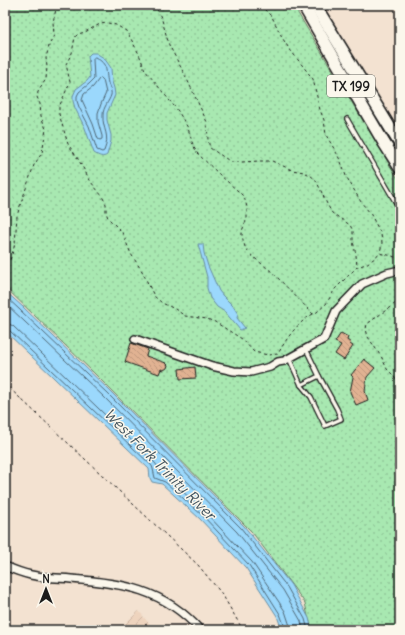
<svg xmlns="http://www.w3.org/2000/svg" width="405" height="635" viewBox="0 0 405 635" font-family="Delius,sans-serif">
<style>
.industrial{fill:url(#industrial-furrows)}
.grass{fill:url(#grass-dots);stroke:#628266}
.water{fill:#9bd8fc;stroke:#688da2}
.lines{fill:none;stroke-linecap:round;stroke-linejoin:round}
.shore{stroke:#4f6776;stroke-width:1}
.building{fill:url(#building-back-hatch);stroke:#1c1c1c}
.service-casing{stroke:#1c1c1c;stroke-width:6}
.minor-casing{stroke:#1c1c1c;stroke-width:10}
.primary-casing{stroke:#1c1c1c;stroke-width:14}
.path{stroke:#1c1c1c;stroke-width:1;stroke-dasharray:3 3;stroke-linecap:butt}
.service{stroke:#fbf7ec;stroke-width:3.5}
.minor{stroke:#fbf7ec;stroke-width:7}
.primary{stroke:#fbf7ec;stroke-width:11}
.labels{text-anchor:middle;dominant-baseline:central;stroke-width:3;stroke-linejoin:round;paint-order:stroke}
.shield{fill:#fbf7ec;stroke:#5f5e5a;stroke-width:1}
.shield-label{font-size:13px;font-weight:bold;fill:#1c1c1c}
.water-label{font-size:15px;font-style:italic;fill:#42545f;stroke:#fbf7ec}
</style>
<defs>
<pattern id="industrial-furrows" width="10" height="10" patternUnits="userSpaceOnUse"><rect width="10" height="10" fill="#eed4be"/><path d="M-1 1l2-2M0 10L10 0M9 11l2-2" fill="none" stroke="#ccb5a3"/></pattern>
<pattern id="grass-dots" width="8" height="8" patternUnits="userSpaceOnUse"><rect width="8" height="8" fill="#a8e8b1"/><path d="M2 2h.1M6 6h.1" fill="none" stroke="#90c698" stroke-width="1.8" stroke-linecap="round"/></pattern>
<pattern id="building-back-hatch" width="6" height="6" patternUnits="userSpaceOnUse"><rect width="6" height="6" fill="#e1b292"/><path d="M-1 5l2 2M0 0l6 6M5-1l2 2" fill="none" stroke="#c0987d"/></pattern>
</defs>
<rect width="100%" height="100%" fill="#f3e2d1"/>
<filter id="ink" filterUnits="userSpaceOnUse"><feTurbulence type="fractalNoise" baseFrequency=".025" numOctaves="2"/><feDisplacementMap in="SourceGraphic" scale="8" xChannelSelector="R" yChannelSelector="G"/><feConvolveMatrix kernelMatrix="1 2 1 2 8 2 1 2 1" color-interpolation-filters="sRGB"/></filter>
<g filter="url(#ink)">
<!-- industrial -->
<polygon class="industrial" points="139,611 154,630 118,630"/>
<!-- grass -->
<polygon class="grass" points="5,5 293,5 400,182 400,630 311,630 305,603 252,532 94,373 5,287"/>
<!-- water -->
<g class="water">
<path d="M 91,53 L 96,53 L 99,55 L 104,58 L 109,65 L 111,68 L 112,82 L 114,88 L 115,95 L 107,113 L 107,120 L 111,135 L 111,141 L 107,155 C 103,158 99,156 94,153 L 85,128 L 75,108 L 73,101 L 73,96 L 76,89 L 87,81 L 90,77 L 88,56 Z"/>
<polygon points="198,244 203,244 204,253 208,266 219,291 223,296 233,306 238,314 237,318 245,328 240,330 225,312 217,307 210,298 207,288 207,277"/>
<polygon points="5,291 23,307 110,391 244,526 291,585 309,618 312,630 282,630 277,616 246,568 200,519 162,484 152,482 150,478 149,469 5,331"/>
</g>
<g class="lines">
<!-- shore -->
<g class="shore">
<path d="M 95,57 C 109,65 105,70 108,83 C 109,87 112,91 111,95 C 109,102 103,107 103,115 C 102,130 111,134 104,151 L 102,152 L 97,150 L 89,126 L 79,107 L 77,101 L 77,96 L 79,92 L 89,84 L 94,79 L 93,59 Z"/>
<polygon points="101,78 103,80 106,93 101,104 98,113 98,122 102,136 102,139 100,140 98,139 93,124 82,100 84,94 93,87 99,79"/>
<polyline points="5,296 20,310 108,394 241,528 287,587 305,619 308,630"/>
<polyline points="5,303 104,397 237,532 283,590 301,621 303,630"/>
<polyline points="5,323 9,324 13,326 155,463 158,467 159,474 168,478 206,513 252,562 285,611 290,626 291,630"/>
<polyline points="5,328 9,330 152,466 153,469 155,478 165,482 203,516 249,565 280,614 286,630"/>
</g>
</g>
<!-- building -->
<g class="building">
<polygon points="341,333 348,337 347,340 351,343 350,344 353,346 344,360 335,354 341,345 335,342"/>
<polygon points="131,343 148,349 146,356 166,363 168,365 167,368 164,370 161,369 159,374 125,362"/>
<polygon points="364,359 375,368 367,377 365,391 368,400 356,405 350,392 353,377 351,375"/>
<polygon points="195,367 196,378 180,379 179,369"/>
</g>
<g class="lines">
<defs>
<g id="service">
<polyline points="347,119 395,201 400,210"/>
<polyline points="289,358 301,385 319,376 306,349"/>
<polyline points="301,385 311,397 325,426 341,419 337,409 319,376"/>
</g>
<g id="minor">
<polyline points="135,339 212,366 234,371 251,372 270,367 278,362 284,361 324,339 336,311 362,284 387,273 400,270"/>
<path d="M 5,566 C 14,570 22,573 31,575 C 44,578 58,578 71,579 C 122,583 164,589 200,630"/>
</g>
<g id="primary">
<polyline points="303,5 384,143 400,168"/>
<polyline points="315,5 400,144"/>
</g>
</defs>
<!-- service casing -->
<use href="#service" class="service-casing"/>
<!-- minor casing -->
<use href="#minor" class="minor-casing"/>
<!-- primary casing -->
<use href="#primary" class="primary-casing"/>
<!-- path -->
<g class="path">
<polyline points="153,5 158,11 162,20 169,45 186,77 207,122 208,140 210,148 231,162 242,162 259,161 272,161 292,170 304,172 310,175 316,180 327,204 332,213 350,225 353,231 353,241 356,255 357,267"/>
<polyline points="260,5 272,17 283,39 288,47 313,79 320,110 324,120 326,135 336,152 341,162 346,176 361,202 370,213 381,234 382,243 380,253"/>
<polyline points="5,263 10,260 12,254 15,244 17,216 20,206 34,165 42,153 46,129 41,116 40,104 37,97 38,92 46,79 47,67 46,58 49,46 54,35 53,22 57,5"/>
<polyline points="400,300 367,324 366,329 368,337 382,358 387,369 394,376 400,389"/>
<path d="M 313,314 C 297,323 286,339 278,354 L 268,355 L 254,352 L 242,339 L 215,322 L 207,319 L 185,316 L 175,309 L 162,303 L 154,296 L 142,271 L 131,254 L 122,232 L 108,218 L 106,212 L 106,204 L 102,196 L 91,182 L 78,159 L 68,144 L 59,114 L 59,107 L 70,82 L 66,64 L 72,53 L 75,37 L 78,34 L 85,32 L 100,24 L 108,23 L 116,25 L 126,31 L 131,39 L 139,54 L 145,70 L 178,111 L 188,128 L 192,142 L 197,153 L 221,176 L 238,191 L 244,197 L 247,207 L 247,218 L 242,231 L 242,236 L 245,247 L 252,256 L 272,272 L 313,314 L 317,312 L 326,304 L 335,289 L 357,267 L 366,264 L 375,258 L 379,253 C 386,255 394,255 400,260"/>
<polyline points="5,384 198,565 222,594 243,630"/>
</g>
<!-- service -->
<use href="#service" class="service"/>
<!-- minor -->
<use href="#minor" class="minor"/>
<!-- primary -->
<use href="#primary" class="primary"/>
</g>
</g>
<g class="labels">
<!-- shield labels -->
<rect class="shield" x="327" y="75" width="48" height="22" rx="3"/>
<g class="shield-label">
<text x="351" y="86">TX 199</text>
</g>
<!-- water labels -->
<g class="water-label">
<text transform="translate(160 464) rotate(45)">West Fork Trinity River</text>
</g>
</g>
<!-- margin -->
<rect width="405" height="635" fill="none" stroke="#fbf7ec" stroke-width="20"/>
<rect x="10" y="10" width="385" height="615" fill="none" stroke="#1c1c1c" stroke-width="1.5" filter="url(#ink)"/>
<!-- north arrow -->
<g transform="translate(46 589)" stroke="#fbf7ec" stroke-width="3" paint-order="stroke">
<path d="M0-3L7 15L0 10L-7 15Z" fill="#1c1c1c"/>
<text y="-6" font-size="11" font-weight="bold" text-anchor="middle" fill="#1c1c1c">N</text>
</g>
</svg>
